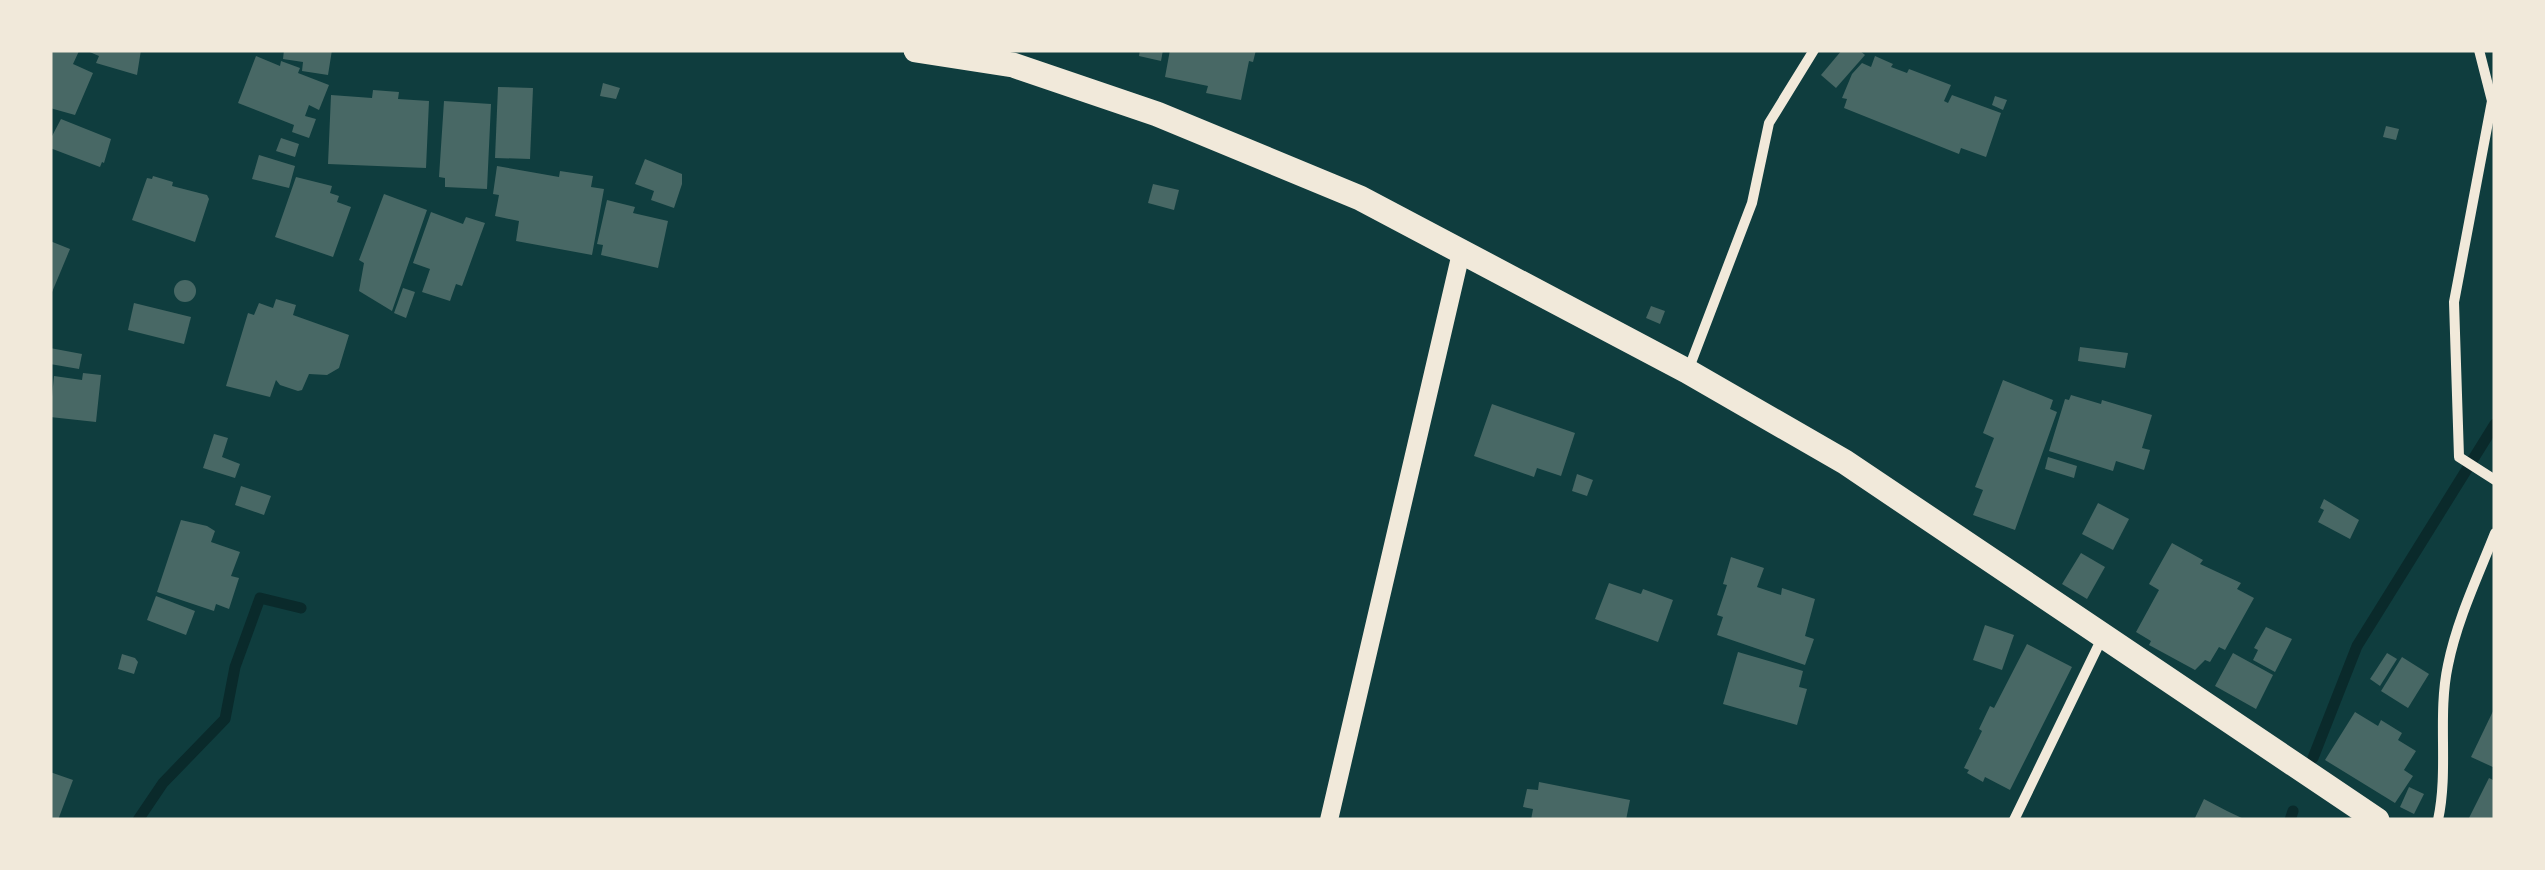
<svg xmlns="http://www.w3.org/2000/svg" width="2545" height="870" viewBox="0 0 2545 870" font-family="'PT Sans',sans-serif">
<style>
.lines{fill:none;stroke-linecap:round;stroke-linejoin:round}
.stream{stroke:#0a2a2b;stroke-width:11}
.building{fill:#486865}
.minor{stroke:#f1e9da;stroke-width:10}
.tertiary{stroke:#f1e9da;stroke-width:18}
.primary{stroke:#f1e9da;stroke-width:25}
</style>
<rect width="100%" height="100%" fill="#0f3d3e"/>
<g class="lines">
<!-- stream -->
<g class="stream">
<polyline points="2313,758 2357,646 2495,424"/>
<polyline points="138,820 163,783 225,719 235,667 260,598 301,608"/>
<polyline points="2290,820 2293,811"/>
</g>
</g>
<!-- building -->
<g class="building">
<polygon points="52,50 79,51 73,64 93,73 75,115 50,108"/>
<polygon points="85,50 141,50 137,75 96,63 99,56"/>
<polygon points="284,50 332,50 328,75 302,71 303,62 283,59"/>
<polygon points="1140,50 1163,50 1161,61 1139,56"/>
<polygon points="1170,50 1256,50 1253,62 1249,61 1241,100 1206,93 1208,86 1165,77"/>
<polygon points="1842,50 1859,50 1865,55 1836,88 1821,75"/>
<polygon points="256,56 280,66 281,61 300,68 298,73 329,85 319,110 309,105 305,116 316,119 309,138 292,132 294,125 238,103"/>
<polygon points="1875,56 1893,64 1891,67 1907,73 1909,69 1951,85 1944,101 1948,103 1952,95 2001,113 1986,157 1961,148 1959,154 1844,108 1847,99 1842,98 1852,74 1862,63 1871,67"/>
<polygon points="603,83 620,88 616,99 600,96"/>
<polygon points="498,87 533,88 530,159 495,158"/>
<polygon points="373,90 399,92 398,99 429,101 426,168 328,164 331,95 372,98"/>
<polygon points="1995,96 2007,100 2003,110 1992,105"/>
<polygon points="444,101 491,104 487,189 445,187 445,178 439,177"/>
<polygon points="61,119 111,139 104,163 102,162 100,167 50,148 51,138"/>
<polygon points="2386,126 2399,129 2396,140 2383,137"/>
<polygon points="281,138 299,144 295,157 276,151"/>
<polygon points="259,155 295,166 289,188 252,179"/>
<polygon points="645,159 682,174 682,184 674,208 651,200 654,191 635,184"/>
<polygon points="497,166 559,177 560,171 593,176 591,187 604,189 592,255 516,241 519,221 495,216 499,195 493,194"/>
<polygon points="153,176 173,182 172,186 207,195 209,199 195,242 132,220 147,178 152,179"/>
<polygon points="296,177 332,186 330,193 339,196 337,202 351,207 333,257 275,237"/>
<polygon points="1153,184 1179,190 1174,210 1148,203"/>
<polygon points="384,194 427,210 392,311 359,291 364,263 359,260"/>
<polygon points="607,200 635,207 633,213 668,221 658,268 601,255 603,245 597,244"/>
<polygon points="431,212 463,224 466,217 485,223 462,286 456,284 450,301 422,292 430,269 413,263"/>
<polygon points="50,241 70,249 50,297"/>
<circle cx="185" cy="291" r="11"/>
<polygon points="403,288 415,292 406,318 394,313"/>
<polygon points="276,299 296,305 293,315 349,335 339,368 327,375 309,374 302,390 298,391 280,385 276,380 270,397 226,386 248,313 254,315 259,303 273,308"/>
<polygon points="134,303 191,317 184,344 128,330"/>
<polygon points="1651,306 1665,311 1660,324 1646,318"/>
<polygon points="2080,347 2128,353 2125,368 2078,361"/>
<polygon points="50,348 82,354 79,369 50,364"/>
<polygon points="83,373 101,375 96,422 50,417 54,376 82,380"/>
<polygon points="2003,380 2053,400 2050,409 2057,412 2015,530 1973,515 1983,490 1975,487 1994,438 1983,433"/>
<polygon points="2071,395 2101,404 2102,400 2152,415 2142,448 2150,450 2144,470 2116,461 2113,471 2049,451 2065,399 2069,400"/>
<polygon points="1492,404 1575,433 1561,476 1537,468 1534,477 1474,456"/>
<polygon points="214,434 228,438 222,457 240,464 235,478 203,468"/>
<polygon points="2048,457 2077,466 2074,478 2045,469"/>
<polygon points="1577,474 1593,480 1587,496 1572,491"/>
<polygon points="241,486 271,496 264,515 235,505"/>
<polygon points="2324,499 2359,520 2350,539 2318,522 2324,510 2320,508"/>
<polygon points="2098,503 2129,519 2113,550 2082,534"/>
<polygon points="181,520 207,526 215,531 211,542 240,552 231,576 239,578 229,609 216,604 214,611 157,592"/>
<polygon points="2172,543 2203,560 2200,564 2241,583 2237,589 2254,598 2225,650 2219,647 2210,662 2205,660 2195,670 2149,645 2151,641 2136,632 2159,590 2149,584"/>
<polygon points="2081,553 2105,567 2087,599 2062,584"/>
<polygon points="1731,557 1764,568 1757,587 1781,595 1782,588 1815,599 1805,636 1814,639 1805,665 1717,635 1723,617 1717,615 1727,585 1723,584"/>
<polygon points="1609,583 1641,594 1643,589 1673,600 1658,642 1595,619"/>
<polygon points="156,596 195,611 186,635 147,620"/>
<polygon points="1985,625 2014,635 2002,670 1973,660"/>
<polygon points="2266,627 2292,639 2275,672 2253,660 2258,650 2254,648"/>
<polygon points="2027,644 2072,667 2010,790 1985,777 1983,782 1967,773 1969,770 1964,768 1982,731 1979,729 1990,706 1994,708"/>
<polygon points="1738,652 1803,671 1799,687 1807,689 1797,725 1723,704"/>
<polygon points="2233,653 2273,675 2256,709 2215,686"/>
<polygon points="2387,653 2397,659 2380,686 2370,679"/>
<polygon points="122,654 135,658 138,662 134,674 118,669"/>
<polygon points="2402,657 2429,674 2408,708 2381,691"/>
<polygon points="2495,707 2495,768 2471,757"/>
<polygon points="2355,712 2378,726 2381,720 2402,733 2398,740 2416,751 2404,770 2413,776 2395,803 2325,760"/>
<polygon points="50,772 73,780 58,820 50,820"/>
<polygon points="2489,778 2495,781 2495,820 2468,820"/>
<polygon points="1539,782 1630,800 1626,820 1531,820 1533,809 1523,807 1527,789 1538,790"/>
<polygon points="2409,787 2424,794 2414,814 2400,807"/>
<polygon points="2204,799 2227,811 2246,820 2194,820"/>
</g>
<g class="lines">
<!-- minor -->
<g class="minor">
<polyline points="2479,50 2492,101 2454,302 2459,457 2495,480"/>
<polyline points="1689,368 1752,203 1769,123 1814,50"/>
<polyline points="2014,820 2103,636"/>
<path d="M 2438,820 C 2449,769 2437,716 2448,665 C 2457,620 2478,576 2495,533"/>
</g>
<!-- tertiary -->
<polyline class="tertiary" points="1329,820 1461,253"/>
<!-- primary -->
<polyline class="primary" points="916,50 1013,65 1157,114 1360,198 1687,371 1845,462 2377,820"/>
</g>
<!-- border -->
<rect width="2545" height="870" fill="none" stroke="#f1e9da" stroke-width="105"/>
</svg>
